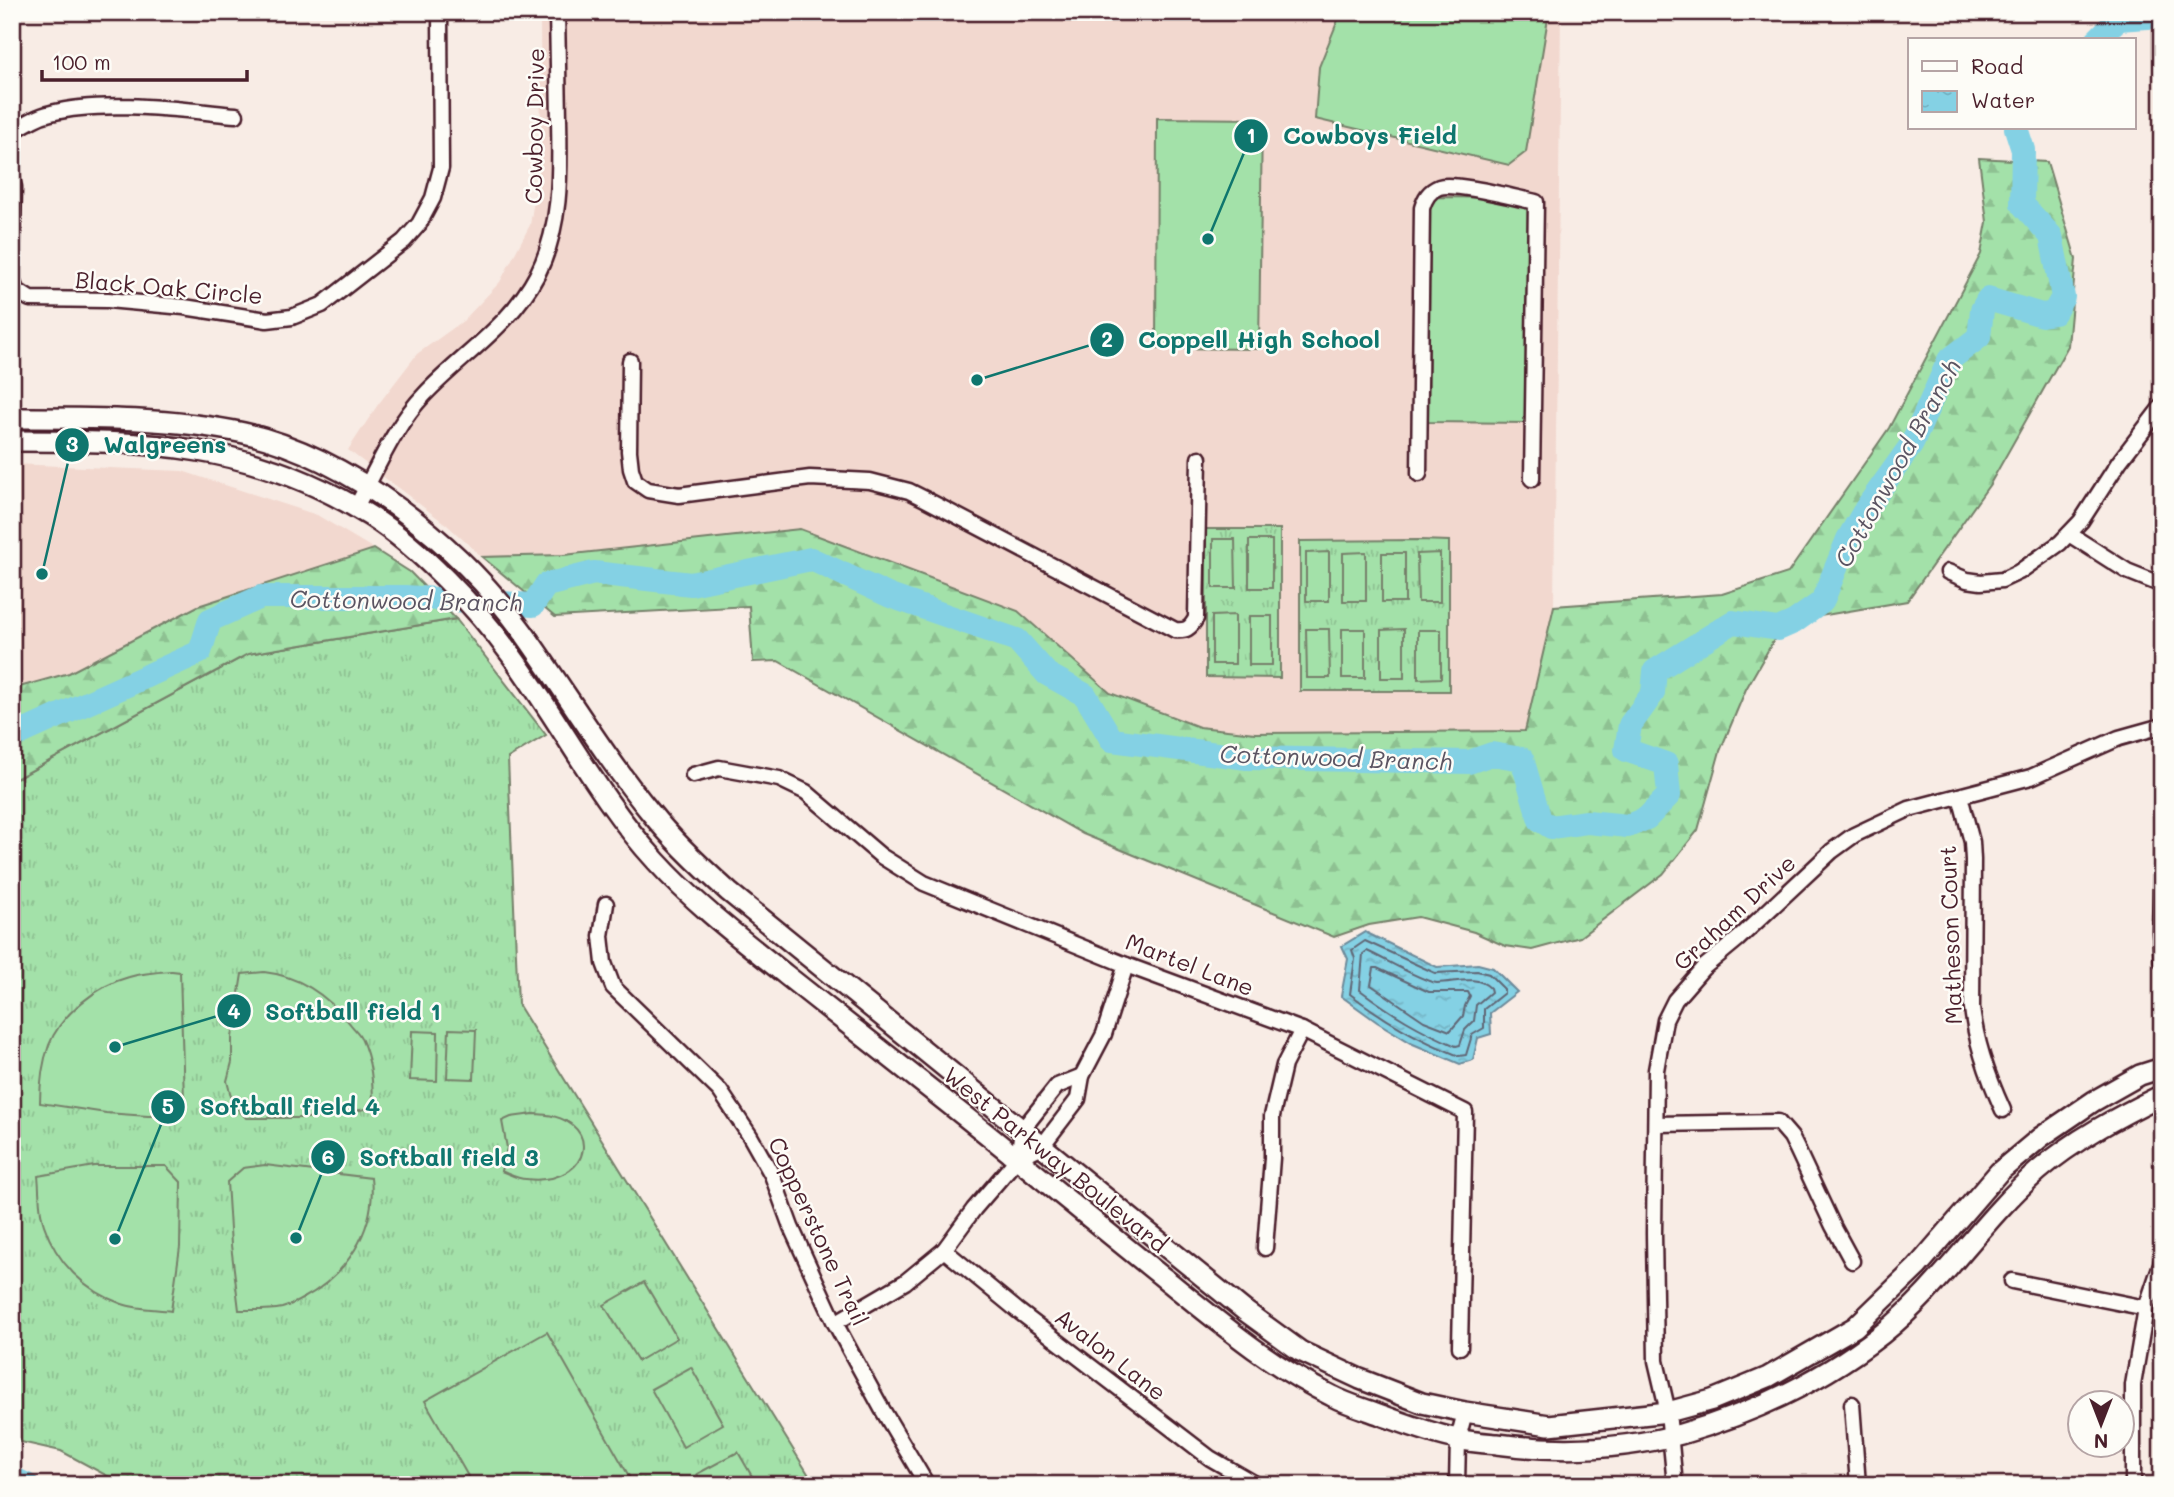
<svg xmlns="http://www.w3.org/2000/svg" width="2174" height="1497" viewBox="0 0 2174 1497" font-family="Mali,sans-serif">
<style>
.built{fill:#f2d8cf}
.grass{fill:url(#grass-tufts);stroke:#76806a;stroke-width:2}
.forest{fill:url(#forest-firs);stroke:#76806a;stroke-width:2}
.pitch{fill:#a3e1a9;stroke:#76806a;stroke-width:2}
.water{fill:url(#water-ripples);stroke:#6d8a9a;stroke-width:2}
.lines{fill:none;stroke-linecap:round;stroke-linejoin:round}
.shore{stroke:#616675;stroke-width:2}
.river{stroke:#84d1e4;stroke-width:24}
.street-casing{stroke:#4a1f2b;stroke-width:19}
.secondary-casing{stroke:#4a1f2b;stroke-width:24}
.street{stroke:#fdfcf7;stroke-width:14}
.secondary{stroke:#fdfcf7;stroke-width:19}
.labels{text-anchor:middle;dominant-baseline:central;stroke-width:5;stroke-linejoin:round;paint-order:stroke}
.street-label{font-size:23px;fill:#4a1f2b;stroke:#fdfcf7}
.water-label{font-size:24px;font-style:italic;fill:#5b5462;stroke:#fdfcf7}
.leader{fill:none;stroke:#0f766e;stroke-width:2.5}
.callout-dot{fill:#0f766e;stroke:#fdfcf7;stroke-width:2.5}
.mark-label{font-size:21px;text-anchor:middle;font-weight:bold;fill:#fff}
.callout-label{font-size:24px;text-anchor:middle;font-weight:bold;fill:#0f766e;stroke:#fdfcf7;stroke-width:5;stroke-linejoin:round;paint-order:stroke}
</style>
<defs>
<pattern id="grass-tufts" width="24" height="20" patternUnits="userSpaceOnUse" patternTransform="scale(1.75)"><rect width="24" height="20" fill="#a3e1a9"/><path d="M3 7l-1-3M5 7V3M7 7l1-3M15 17l-1-3M17 17v-4M19 17l1-3" fill="none" stroke="#8ec192"/></pattern>
<pattern id="forest-firs" width="22" height="20" patternUnits="userSpaceOnUse" patternTransform="scale(1.75)"><rect width="22" height="20" fill="#a3e1a9"/><path d="M5 1l3.5 6h-7zM16 11l3.5 6h-7z" fill="#8ec192"/></pattern>
<pattern id="water-ripples" width="26" height="14" patternUnits="userSpaceOnUse" patternTransform="scale(1.75)"><rect width="26" height="14" fill="#84d1e4"/><path d="M2 4q2-2 4 0t4 0M15 11q2-2 4 0t4 0" fill="none" stroke="#74b3c4"/></pattern>
</defs>
<rect width="100%" height="100%" fill="#f8ece5"/>
<filter id="ink" filterUnits="userSpaceOnUse"><feTurbulence type="fractalNoise" baseFrequency=".0143" numOctaves="2"/><feDisplacementMap in="SourceGraphic" scale="14" xChannelSelector="R" yChannelSelector="G"/><feConvolveMatrix kernelMatrix="1 2 1 2 8 2 1 2 1" color-interpolation-filters="sRGB"/></filter>
<g filter="url(#ink)">
<!-- built -->
<g class="built">
<polygon points="540,12 1561,12 1554,606 1526,731 1255,733 1199,727 1110,693 1018,611 564,555 482,557 447,525 348,450 377,406 417,354 463,321 500,282 530,225 541,157"/>
<polygon points="12,464 182,471 317,515 374,549 198,606 69,673 12,689"/>
</g>
<!-- grass -->
<g class="grass">
<polygon points="1206,529 1280,529 1280,678 1206,677"/>
<polygon points="1419,540 1449,541 1449,691 1300,691 1300,541"/>
<polygon points="456,619 546,735 508,758 518,1004 815,1485 124,1485 61,1451 12,1440 12,781 248,654"/>
</g>
<!-- forest -->
<g class="forest">
<polygon points="1979,158 2047,162 2076,259 2068,346 1990,484 1907,601 1820,616 1775,638 1746,689 1720,751 1698,830 1663,874 1580,937 1532,950 1505,946 1474,932 1418,917 1369,925 1334,937 1083,834 778,661 753,662 749,606 555,617 482,557 564,555 800,529 1018,611 1110,693 1199,727 1255,733 1525,731 1554,606 1722,594 1788,573 1889,428 1981,254 1987,222"/>
<polygon points="374,549 410,572 456,619 248,654 12,781 12,689 69,673 198,606"/>
</g>
<!-- pitch -->
<g class="pitch">
<polygon points="1344,12 1549,12 1526,152 1509,165 1315,119 1319,67 1338,20"/>
<polygon points="1157,118 1262,119 1259,349 1156,348"/>
<polygon points="1430,197 1531,198 1528,423 1428,422"/>
<polygon points="1213,539 1235,539 1236,588 1213,588"/>
<rect x="1249" y="540" width="23" height="48"/>
<polygon points="1329,552 1329,601 1306,601 1306,553"/>
<polygon points="1366,552 1366,601 1343,601 1343,553"/>
<rect x="1382" y="553" width="23" height="49"/>
<polygon points="1440,553 1440,602 1418,602 1417,554"/>
<polygon points="1235,615 1235,664 1212,664 1212,616"/>
<rect x="1249" y="616" width="23" height="49"/>
<polygon points="1306,629 1329,629 1330,678 1307,678"/>
<rect x="1342" y="629" width="23" height="49"/>
<polygon points="1404,629 1404,678 1381,678 1381,630"/>
<polygon points="1418,630 1441,630 1441,678 1418,679"/>
<path d="M 172,971 L 180,972 L 184,1099 L 167,1116 L 148,1116 L 106,1113 L 40,1103 C 40,1083 42,1064 49,1045 C 61,1014 98,985 129,977 C 143,973 158,972 172,971 Z"/>
<path d="M 264,972 C 301,976 329,997 351,1025 C 355,1030 359,1033 361,1038 C 372,1062 373,1083 373,1108 L 307,1118 L 246,1118 L 233,1104 L 227,1081 L 232,1062 L 232,1037 L 242,974 Z"/>
<polygon points="449,1029 476,1030 474,1079 447,1078"/>
<polygon points="412,1031 438,1032 437,1081 410,1080"/>
<path d="M 533,1114 C 606,1114 595,1187 526,1179 C 518,1179 509,1174 501,1171 L 507,1148 L 502,1121 L 511,1117 Z"/>
<path d="M 265,1165 L 371,1178 C 377,1229 346,1276 302,1299 C 296,1302 289,1306 282,1308 C 268,1311 253,1310 239,1310 L 231,1245 L 227,1182 L 243,1168 Z"/>
<path d="M 94,1166 L 166,1166 L 181,1182 L 180,1247 L 171,1311 C 155,1309 137,1309 122,1304 C 85,1291 56,1262 44,1225 C 38,1209 40,1192 38,1176 Z"/>
<polygon points="644,1282 677,1338 638,1361 604,1305"/>
<polygon points="547,1332 634,1485 473,1485 425,1401"/>
<polygon points="691,1367 723,1424 683,1447 651,1389"/>
<polygon points="738,1452 757,1485 703,1485 697,1474"/>
</g>
<!-- water -->
<polygon class="water" points="1365,932 1437,967 1478,964 1493,968 1517,992 1490,1013 1491,1034 1478,1038 1473,1060 1460,1064 1413,1044 1377,1022 1341,996 1348,959 1342,946"/>
<g class="lines">
<!-- shore -->
<g class="shore">
<path d="M 1365,941 L 1435,973 L 1477,971 L 1489,974 L 1504,989 L 1504,993 L 1484,1009 L 1484,1028 L 1472,1035 L 1466,1055 L 1459,1056 C 1417,1039 1387,1022 1350,994 L 1355,959 L 1352,950 Z"/>
<path d="M 1367,951 C 1383,958 1423,982 1437,983 C 1455,983 1476,974 1490,988 L 1491,992 L 1476,1005 L 1474,1021 L 1465,1030 L 1460,1045 L 1456,1046 C 1419,1030 1392,1014 1360,990 L 1363,954 Z"/>
<polygon points="1374,968 1377,968 1429,992 1468,992 1470,996 1465,1006 1463,1016 1450,1031 1424,1021 1371,985"/>
</g>
<!-- river -->
<g class="river">
<polyline points="2097,40 2118,19 2162,16"/>
<polyline points="12,737 200,652 210,620 261,597 405,597 533,605 546,585 594,573 691,584 811,559 890,596 1017,640 1047,674 1085,695 1112,740 1247,758 1469,762 1492,754 1522,759 1540,820 1551,827 1587,822 1628,826 1647,818 1669,795 1666,764 1626,750 1630,725 1653,693 1655,671 1733,622 1778,629 1794,622 1822,602 1848,539 1865,510 1912,444 1949,360 1979,337 1982,310 1988,299 2042,315 2054,313 2063,297 2051,236 2022,204 2023,150 2016,128"/>
<polyline points="12,1478 27,1485"/>
</g>
<defs>
<g id="street">
<path d="M 12,132 C 25,124 37,116 51,113 C 104,99 182,110 236,115"/>
<polyline points="12,179 14,187 12,265"/>
<polyline points="12,280 16,290 30,299 108,300 184,307 267,320 292,317 322,305 404,241 419,224 433,198 441,168 440,12"/>
<path d="M 630,361 L 629,451 L 631,469 L 635,481 L 648,490 L 679,495 L 810,478 L 870,481 L 909,491 L 925,499 L 1175,630 C 1186,631 1190,629 1196,618 L 1199,458"/>
<path d="M 1419,474 L 1422,208 C 1425,198 1429,191 1439,187 C 1455,182 1516,198 1536,202 L 1532,479"/>
<path d="M 356,507 C 377,469 394,426 425,394 C 463,354 511,325 537,275 C 562,226 560,172 559,119 C 558,83 558,48 557,12"/>
<polyline points="2069,534 2127,571 2162,585"/>
<polyline points="1948,572 1967,580 1981,582 2002,580 2019,572 2060,543 2081,521 2119,462 2162,406"/>
<polyline points="693,775 719,768 779,779 806,792 881,856 924,883 1126,965 1302,1030 1465,1112 1460,1347"/>
<path d="M 1960,796 L 1972,842 L 1973,860 L 1972,1008 C 1976,1044 1988,1077 2003,1110"/>
<polyline points="2162,846 2160,931 2162,961"/>
<polyline points="606,904 601,936 604,963 613,987 720,1091 750,1136 772,1175 791,1227 835,1323 882,1409 927,1485"/>
<polyline points="1656,1124 1778,1122 1791,1137 1797,1149 1833,1226 1852,1261"/>
<polyline points="1018,1158 1022,1130 1057,1086 1082,1076"/>
<polyline points="1265,1248 1272,1158 1272,1116 1284,1065 1302,1030"/>
<polyline points="944,1250 1017,1310 1210,1458 1257,1485"/>
<polyline points="2012,1281 2146,1308"/>
<polyline points="835,1323 905,1282 944,1250 974,1209 1018,1158 1042,1146 1078,1099 1082,1076 1104,1034 1126,965"/>
<polyline points="1852,1404 1858,1485"/>
<polyline points="1457,1485 1458,1439 1465,1412"/>
<polyline points="1675,1485 1668,1412 1656,1361 1654,1233 1656,1070 1665,1020 1675,1000 1703,968 1738,939 1832,851 1854,835 1909,809 2031,777 2119,738 2162,726"/>
<polyline points="2133,1485 2133,1385 2146,1308 2162,1261"/>
</g>
<g id="secondary">
<path d="M 12,418 C 89,418 168,417 244,433 C 350,457 460,545 523,632 C 566,692 604,756 651,813 C 674,842 701,867 729,892 L 1245,1311 L 1300,1351 L 1360,1379 L 1422,1403 L 1465,1412 L 1549,1425 L 1668,1412 L 1712,1400 L 1768,1377 L 1855,1327 L 1917,1267 L 1999,1172 L 2041,1137 L 2094,1101 L 2140,1075 L 2162,1068"/>
<path d="M 12,441 C 145,441 253,442 370,516 C 419,547 477,608 511,655 C 561,723 599,799 656,861 C 695,904 741,939 786,975 C 845,1021 904,1068 963,1115 C 1032,1170 1100,1227 1169,1282 C 1221,1324 1272,1367 1332,1396 C 1347,1404 1365,1409 1381,1415 C 1406,1424 1432,1434 1457,1439 C 1470,1442 1484,1443 1497,1444 C 1558,1452 1621,1450 1681,1434 C 1754,1413 1822,1381 1882,1334 C 1941,1287 1981,1221 2038,1171 C 2074,1140 2119,1116 2162,1095"/>
</g>
</defs>
<!-- street casing -->
<use href="#street" class="street-casing"/>
<!-- secondary casing -->
<use href="#secondary" class="secondary-casing"/>
<!-- street -->
<use href="#street" class="street"/>
<!-- secondary -->
<use href="#secondary" class="secondary"/>
</g>
</g>
<g class="labels">
<!-- street labels -->
<g class="street-label">
<text transform="translate(534 126) rotate(-89)">Cowboy Drive</text>
<text transform="translate(169 287) rotate(5)">Black Oak Circle</text>
<text transform="translate(1734 912) rotate(-43)">Graham Drive</text>
<text transform="translate(1950 935) rotate(-92)">Matheson Court</text>
<text transform="translate(1190 964) rotate(21)">Martel Lane</text>
<text transform="translate(1056 1159) rotate(39)">West Parkway Boulevard</text>
<text transform="translate(819 1231) rotate(65)">Copperstone Trail</text>
<text transform="translate(1111 1354) rotate(38)">Avalon Lane</text>
</g>
<!-- water labels -->
<g class="water-label">
<text transform="translate(1897 463) rotate(-61)">Cottonwood Branch</text>
<text transform="translate(406 600) rotate(1)">Cottonwood Branch</text>
<text transform="translate(1336 757) rotate(2)">Cottonwood Branch</text>
</g>
</g>
<!-- callouts -->
<path class="leader" d="M1208 239L1251 136M977 380L1107 340M42 574L72 445M115 1047L234 1011M115 1239L168 1107M296 1238L328 1157"/>
<g class="callout-dot">
<circle cx="1208" cy="239" r="7"/>
<circle cx="977" cy="380" r="7"/>
<circle cx="42" cy="574" r="7"/>
<circle cx="115" cy="1047" r="7"/>
<circle cx="115" cy="1239" r="7"/>
<circle cx="296" cy="1238" r="7"/>
<circle cx="1251" cy="136" r="18"/>
<circle cx="1107" cy="340" r="18"/>
<circle cx="72" cy="445" r="18"/>
<circle cx="234" cy="1011" r="18"/>
<circle cx="168" cy="1107" r="18"/>
<circle cx="328" cy="1157" r="18"/>
</g>
<g class="mark-label">
<text x="1251" y="143">1</text>
<text x="1107" y="347">2</text>
<text x="72" y="452">3</text>
<text x="234" y="1019">4</text>
<text x="168" y="1114">5</text>
<text x="328" y="1165">6</text>
</g>
<g class="callout-label">
<text x="1370" y="144">Cowboys Field</text>
<text x="1259" y="348">Coppell High School</text>
<text x="165" y="453">Walgreens</text>
<text x="353" y="1020">Softball field 1</text>
<text x="290" y="1115">Softball field 4</text>
<text x="449" y="1166">Softball field 3</text>
</g>
<!-- margin -->
<rect width="2174" height="1497" fill="none" stroke="#fdfcf7" stroke-width="42"/>
<rect x="21" y="21" width="2132" height="1455" fill="none" stroke="#4a1f2b" stroke-width="2.5" filter="url(#ink)"/>
<!-- legend -->
<rect x="1908" y="38" width="228" height="91" fill="#fdfcf7" stroke="#b5a4a5" stroke-width="2"/>
<rect x="1922" y="61" width="35" height="10" fill="#fdfcf7" stroke="#b5a4a5" stroke-width="2"/>
<text x="1971" y="74" font-size="21" fill="#4a1f2b">Road</text>
<rect x="1922" y="91" width="35" height="21" fill="url(#water-ripples)" stroke="#b5a4a5" stroke-width="2"/>
<text x="1971" y="108" font-size="21" fill="#4a1f2b">Water</text>
<!-- north arrow -->
<g transform="translate(2101 1424) rotate(180)"><circle r="33" fill="#fdfcf7" stroke="#b5a4a5" stroke-width="2"/>
<path d="M0-5L12 26L0 18L-12 26Z" fill="#4a1f2b"/>
<text y="-10" font-size="19" font-weight="bold" text-anchor="middle" fill="#4a1f2b">N</text>
</g>
<!-- scale -->
<path d="M42 70v10h205v-10" fill="none" stroke="#4a1f2b" stroke-width="3.5"/>
<text x="52" y="70" font-size="21" fill="#4a1f2b" stroke="#fdfcf7" stroke-width="5" paint-order="stroke">100 m</text>
</svg>
